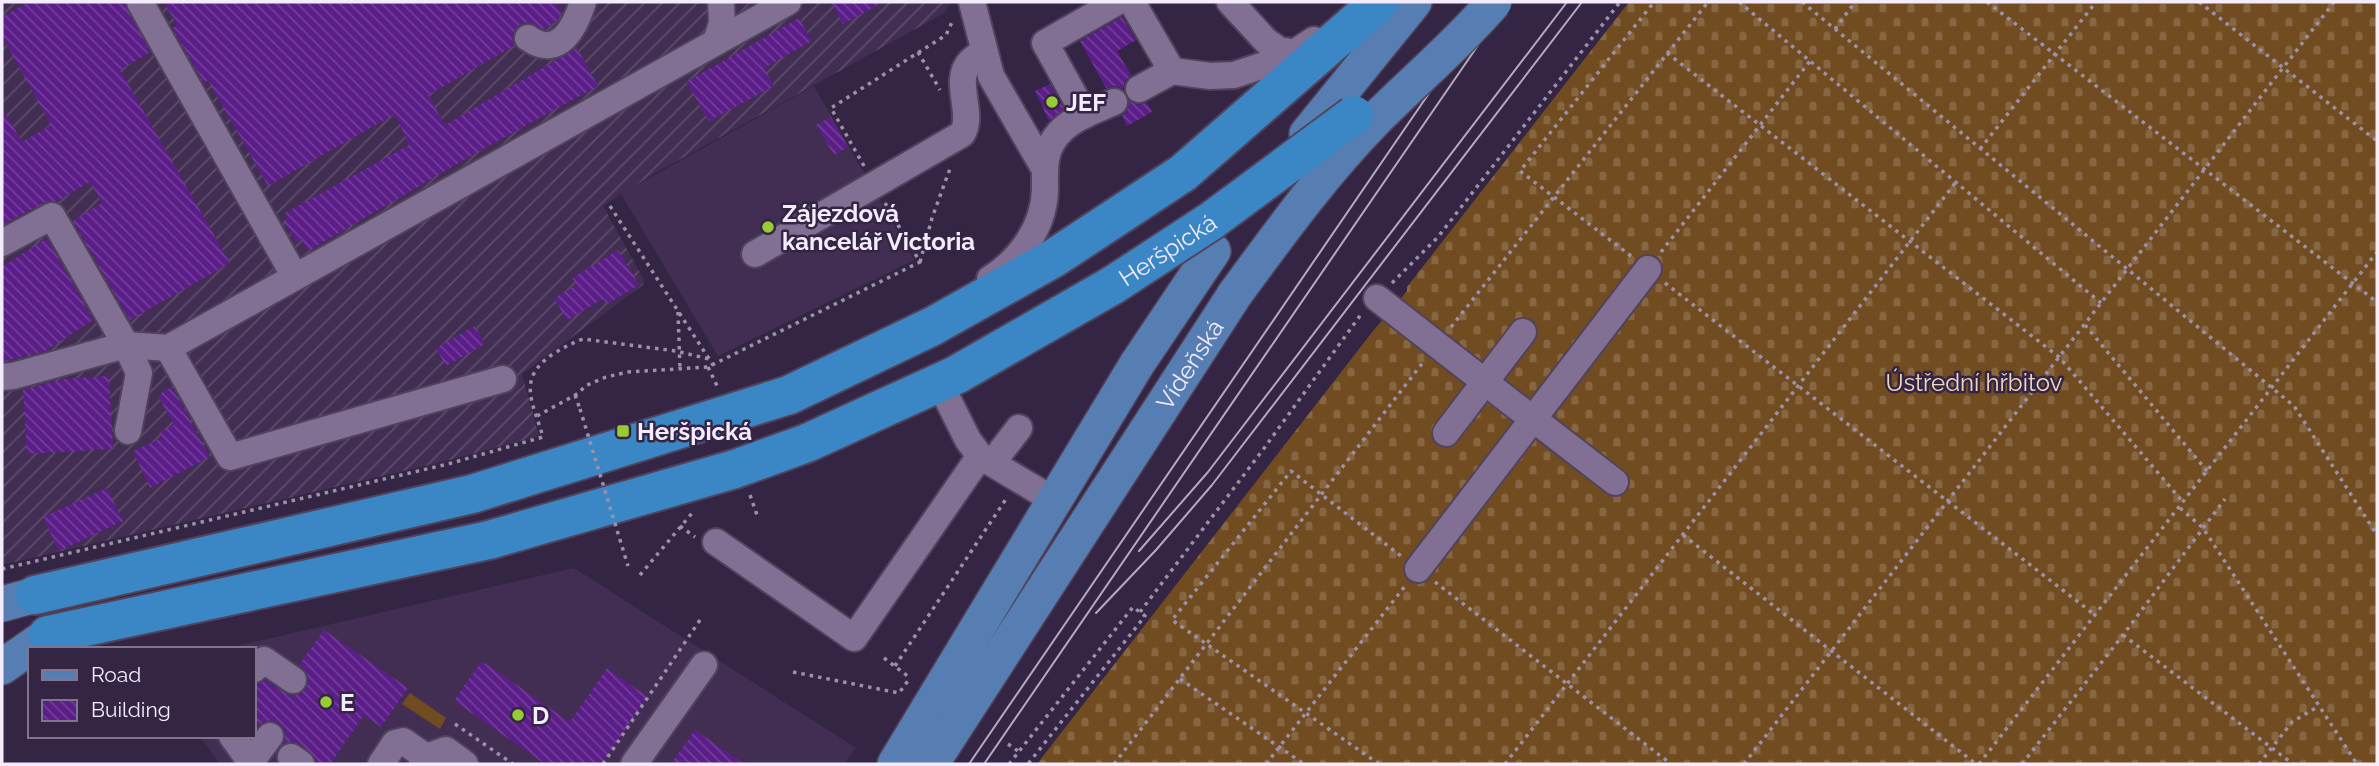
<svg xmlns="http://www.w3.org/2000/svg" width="2379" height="766" viewBox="0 0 2379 766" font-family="Raleway,sans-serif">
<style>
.built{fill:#412e52}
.industrial{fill:url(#industrial-furrows)}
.green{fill:#724c21}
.cemetery{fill:url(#cemetery-stones)}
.building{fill:url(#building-back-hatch)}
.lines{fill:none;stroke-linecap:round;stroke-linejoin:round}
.minor-casing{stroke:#50435c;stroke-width:30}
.major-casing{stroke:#50435c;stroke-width:38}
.highway-casing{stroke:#50435c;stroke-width:42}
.path{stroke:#9c91a8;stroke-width:3.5;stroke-dasharray:3.5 5;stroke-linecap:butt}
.minor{stroke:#817093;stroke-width:26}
.major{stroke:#577eb2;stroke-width:35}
.highway{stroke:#3b87c6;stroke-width:38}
.tram{stroke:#b5aabf;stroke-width:2}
.major-bridge-casing{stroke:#50435c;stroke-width:38;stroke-linecap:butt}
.highway-bridge-casing{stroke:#50435c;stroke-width:42;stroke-linecap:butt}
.path-bridge{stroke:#9c91a8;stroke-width:3.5;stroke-dasharray:3.5 5;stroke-linecap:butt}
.major-bridge{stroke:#577eb2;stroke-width:35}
.highway-bridge{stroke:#3b87c6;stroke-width:38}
.poi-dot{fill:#99cb35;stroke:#352544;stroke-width:2.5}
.labels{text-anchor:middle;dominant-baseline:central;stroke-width:5;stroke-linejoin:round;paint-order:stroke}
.poi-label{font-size:24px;font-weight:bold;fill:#f4ecfc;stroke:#352544;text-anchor:start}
.street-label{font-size:24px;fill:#f4ecfc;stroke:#352544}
.park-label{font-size:24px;fill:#edd7c0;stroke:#352544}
</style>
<defs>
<pattern id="industrial-furrows" width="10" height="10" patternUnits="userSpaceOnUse" patternTransform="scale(1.75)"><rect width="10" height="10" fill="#412e52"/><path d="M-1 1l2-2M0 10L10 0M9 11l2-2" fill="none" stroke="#5d4c6c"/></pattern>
<pattern id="cemetery-stones" width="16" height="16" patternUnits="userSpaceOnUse" patternTransform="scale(1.75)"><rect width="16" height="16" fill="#724c21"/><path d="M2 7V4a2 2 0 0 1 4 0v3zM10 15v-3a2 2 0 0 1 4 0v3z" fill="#876642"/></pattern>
<pattern id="building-back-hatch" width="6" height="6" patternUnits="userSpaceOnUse" patternTransform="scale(1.75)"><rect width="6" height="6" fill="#5b1d88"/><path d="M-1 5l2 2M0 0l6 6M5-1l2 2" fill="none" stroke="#733e9a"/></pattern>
</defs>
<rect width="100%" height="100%" fill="#352544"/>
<!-- built -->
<g class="built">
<polygon points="814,86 914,260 718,356 621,194"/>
<polygon points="574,568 856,748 844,764 220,764 199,736 254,736 254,649 224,649"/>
</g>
<!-- industrial -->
<polygon class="industrial" points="2,2 951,2 944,13 652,175 603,206 644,280 643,285 522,374 539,436 446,461 2,565"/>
<!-- green -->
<polygon class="green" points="410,693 446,718 440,729 402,704"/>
<!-- cemetery -->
<polygon class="cemetery" points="1629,2 2377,2 2377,764 1037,764 1373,331 1407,291 1407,287"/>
<!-- building -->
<g class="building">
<polygon points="28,2 124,2 150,52 120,70 230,263 130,320 73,221 102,203 90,182 57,201 45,202 2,225 2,107 22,142 51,125 2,36 2,17"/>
<polygon points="164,2 555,2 562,13 557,21 544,29 528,22 520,24 514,31 512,39 514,46 428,95 445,125 577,48 598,86 474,154 308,251 301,239 296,242 283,221 289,218 285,213 409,145 395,114 268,186 208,80 204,83 173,28 177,25"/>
<polygon points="831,2 883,2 843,24"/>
<polygon points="1122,17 1136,40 1117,51 1131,75 1125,81 1123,89 1115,86 1106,88 1080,41"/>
<polygon points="799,18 812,41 764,68 774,86 709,121 686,82"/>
<polygon points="1050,84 1064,109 1049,121 1035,91"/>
<polygon points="1129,101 1138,105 1147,103 1152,112 1127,126 1122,116 1127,111"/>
<polygon points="831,117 848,147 834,155 816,125"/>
<polygon points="47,238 93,320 45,351 4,361 2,358 2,267"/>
<polygon points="618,250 639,285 607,304 603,299 567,320 554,298 577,285 572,278"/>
<polygon points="475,326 485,344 446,366 436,348"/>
<polygon points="109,376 113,449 27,454 23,390 63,379"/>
<polygon points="172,387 210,457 150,488 133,451 162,438 159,433 174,425 158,395"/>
<polygon points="107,488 123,521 59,551 43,517"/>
<polygon points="324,630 408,688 381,727 364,715 330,764 317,764 315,757 300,744 292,741 284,743 285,730 279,723 271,720 263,722 257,727 254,725 254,686 265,680 285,693 292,696 300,694 306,688 309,681 307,673 299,665"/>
<polygon points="481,662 484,664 485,663 570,722 607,668 648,697 601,764 545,764 457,703 455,699"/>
<polygon points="695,730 744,764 671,764"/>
</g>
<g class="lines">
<defs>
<g id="minor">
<polyline points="140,2 295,277"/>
<polyline points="972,2 991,76 1044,168"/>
<polyline points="1132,2 1172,71"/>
<polyline points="1230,2 1266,41 1279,50 1297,53"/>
<path d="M 528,38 C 559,60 575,27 583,2"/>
<polyline points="716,42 722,23 721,2"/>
<polyline points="1139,89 1172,71 1210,76 1234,75 1288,57 1314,40"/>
<polyline points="1085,115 1045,43 1117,2"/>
<polyline points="2,243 52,216 126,345 139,373 128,431"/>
<path d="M 755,254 L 962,134 C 975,114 952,81 970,62 C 973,58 979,55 983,52"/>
<path d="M 990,279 C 1020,260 1044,227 1045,190 C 1045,172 1043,154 1055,138 C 1068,119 1094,111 1114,102"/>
<polyline points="1377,298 1521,410"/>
<polyline points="168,348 230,457 503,379"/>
<polyline points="2,377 13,376 126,345 168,348 788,2"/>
<polyline points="1527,414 1615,482"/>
<polyline points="1446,433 1523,332"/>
<polyline points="980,456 1055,501"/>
<polyline points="992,463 1019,428"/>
<polyline points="716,542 854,638 980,456 968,440 939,382"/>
<polyline points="1418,569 1648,269"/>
<polyline points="254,669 264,660 293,680"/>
<polyline points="232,736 252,764"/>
<polyline points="291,757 301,764"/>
<polyline points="251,762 270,736"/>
<polyline points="381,764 395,743 403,741 426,757"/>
<polyline points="422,764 426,757 446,750 465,764"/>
<polyline points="634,764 704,665"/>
</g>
<g id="major">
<polyline points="1307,134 1414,2"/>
<polyline points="2,604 35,595"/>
<polyline points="2,667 48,635"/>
<polyline points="895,764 1137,364 1213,251"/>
<path id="s1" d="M 931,764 L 1235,294"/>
</g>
<g id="highway">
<polyline points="35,595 472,494 789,395 933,326 1054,258 1183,173 1379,2"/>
<polyline points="48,635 489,540 735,469 807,443 956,375 1113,285"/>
</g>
</defs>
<!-- minor casing -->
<use href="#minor" class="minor-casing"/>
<!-- major casing -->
<use href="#major" class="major-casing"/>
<!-- highway casing -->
<use href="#highway" class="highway-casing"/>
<!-- path -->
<g class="path">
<polyline points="1739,2 2101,303"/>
<polyline points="1802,2 2294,406 2377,535"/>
<polyline points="1987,2 2377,302"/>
<polyline points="2199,2 2377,141"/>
<polyline points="1835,29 1855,2"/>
<polyline points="918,52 940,90"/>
<polyline points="1667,53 2059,357 2183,502"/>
<polyline points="1980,149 2096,2"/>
<polyline points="864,166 831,108 946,35 953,20"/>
<polyline points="610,206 713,365"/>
<polyline points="1661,252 1810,61"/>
<polyline points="1631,256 1520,171 1654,2"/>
<polyline points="920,262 932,218 951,166"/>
<polyline points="1392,283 1438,237 1620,2"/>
<polyline points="1665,283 2095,615"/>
<polyline points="678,312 680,369"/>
<polyline points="2085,325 2207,471"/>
<polyline points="1451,327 1708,2"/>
<polyline points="708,367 718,388"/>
<polyline points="575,395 580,409"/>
<polyline points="537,416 579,393 585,386 606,377 628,372 708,367 920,262 885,203"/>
<polyline points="750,495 757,515"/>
<polyline points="2180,508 2203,528 2357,764"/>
<polyline points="680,526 695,537"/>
<polyline points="1683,535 1976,764"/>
<path d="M 2,569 L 448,464 L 543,437 C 533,402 516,379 553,354 C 563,348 572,343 583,339 L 676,351 L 709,359"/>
<polyline points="640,575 693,512"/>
<polyline points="1435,582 1671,764"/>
<polyline points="1140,612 1265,447 1362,313"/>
<polyline points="2123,635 2293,764"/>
<polyline points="884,658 909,677"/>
<polyline points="895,666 1008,496"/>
<polyline points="793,672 899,693 910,678"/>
<polyline points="1180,679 1304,764"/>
<polyline points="455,724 513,764"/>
<polyline points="1008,744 1018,751"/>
<polyline points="603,764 702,617"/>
<polyline points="1009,764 1133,607 1145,616 1028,764"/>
<polyline points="1114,764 1424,361"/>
<polyline points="1266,764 1405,586"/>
<polyline points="1379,764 1172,620 1291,471 1401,556"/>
<polyline points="1505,764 1956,182"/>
<polyline points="1744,764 2334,2"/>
<polyline points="1979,764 2377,252"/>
<polyline points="2022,764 2123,635 2225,499"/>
<polyline points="2259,764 2292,722 2319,706"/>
</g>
<!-- minor -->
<use href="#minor" class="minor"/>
<!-- major -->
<use href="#major" class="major"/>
<!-- highway -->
<use href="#highway" class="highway"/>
<!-- tram -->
<g class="tram">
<polyline points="1139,551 1208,472 1567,2"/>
<polyline points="1096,613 1156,550 1212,485 1582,2"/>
<polyline points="969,764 1445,70"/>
<polyline points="984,764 1492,25"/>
</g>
<defs>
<path id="major-bridge" d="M 1235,294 C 1279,234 1323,173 1376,119 C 1415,80 1458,44 1494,2"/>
<g id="highway-bridge">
<path id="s2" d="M 1113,285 L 1211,221 L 1354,115"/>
</g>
</defs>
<!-- major-bridge casing -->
<use href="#major-bridge" class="major-bridge-casing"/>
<!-- highway-bridge casing -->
<use href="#highway-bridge" class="highway-bridge-casing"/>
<!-- path-bridge -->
<polyline class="path-bridge" points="580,409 628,566"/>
<!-- major-bridge -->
<use href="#major-bridge" class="major-bridge"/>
<!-- highway-bridge -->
<use href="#highway-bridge" class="highway-bridge"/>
</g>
<!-- markers -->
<g class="poi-dot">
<circle cx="1052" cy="102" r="7"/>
<circle cx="768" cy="227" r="7"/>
<rect x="616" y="424" width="14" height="14" rx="3.5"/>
<circle cx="326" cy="702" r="7"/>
<circle cx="518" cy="715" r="7"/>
</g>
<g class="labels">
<!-- poi labels -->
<g class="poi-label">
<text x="1066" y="102">JEF</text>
<text x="782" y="213">Zájezdová<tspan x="782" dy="28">kancelář Victoria</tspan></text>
<text x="637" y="431">Heršpická</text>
<text x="340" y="702">E</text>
<text x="532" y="715">D</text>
</g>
<!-- street labels -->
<g class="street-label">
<text stroke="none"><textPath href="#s2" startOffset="65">Heršpická</textPath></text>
<text stroke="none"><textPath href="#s1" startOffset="476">Vídeňská</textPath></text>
</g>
<!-- park labels -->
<g class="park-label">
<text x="1974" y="382">Ústřední hřbitov</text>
</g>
</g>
<!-- border -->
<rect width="2379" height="766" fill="none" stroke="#f4ecfc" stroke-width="7"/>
<!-- legend -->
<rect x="28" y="647" width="228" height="91" fill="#352544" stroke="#81758e" stroke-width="2"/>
<rect x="42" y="670" width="35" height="10" fill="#577eb2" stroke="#81758e" stroke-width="2"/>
<text x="91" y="682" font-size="21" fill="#f4ecfc">Road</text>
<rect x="42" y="700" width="35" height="21" fill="url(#building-back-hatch)" stroke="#81758e" stroke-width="2"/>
<text x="91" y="717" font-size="21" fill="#f4ecfc">Building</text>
</svg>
